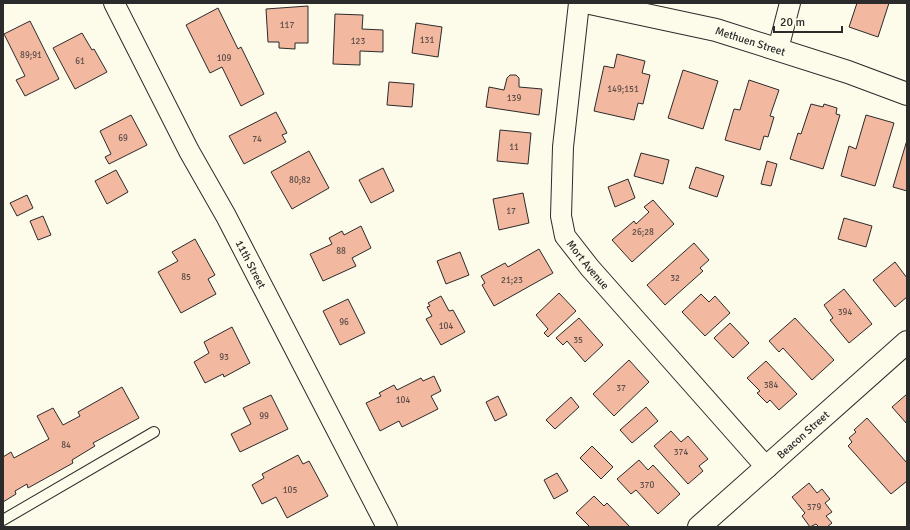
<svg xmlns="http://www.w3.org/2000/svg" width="910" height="530" viewBox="0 0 910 530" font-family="Signika,sans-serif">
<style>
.building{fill:#f2b8a0;stroke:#2b2b2b}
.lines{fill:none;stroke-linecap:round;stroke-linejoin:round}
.service-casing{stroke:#2b2b2b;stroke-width:12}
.minor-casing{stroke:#2b2b2b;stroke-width:22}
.tertiary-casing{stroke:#2b2b2b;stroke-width:24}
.service{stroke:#fdfbea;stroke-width:10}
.minor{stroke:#fdfbea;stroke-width:20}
.tertiary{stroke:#fdfbea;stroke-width:22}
.labels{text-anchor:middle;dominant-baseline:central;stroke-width:3;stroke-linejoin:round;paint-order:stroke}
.number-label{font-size:9px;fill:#5d4e48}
.street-label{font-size:11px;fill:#2b2b2b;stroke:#fdfbea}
</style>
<rect width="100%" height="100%" fill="#fdfbea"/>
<!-- building -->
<g class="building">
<polygon points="857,3 889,3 878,37 849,27"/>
<polygon points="308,6 308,43 295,43 295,49 279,48 279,42 268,42 266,9"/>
<polygon points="218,8 238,49 241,47 264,94 241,106 222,67 210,73 186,25"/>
<polygon points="335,14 363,15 362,29 383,30 383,52 360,51 360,65 333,64"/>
<polygon points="30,21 59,79 25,96 16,80 25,76 4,34"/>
<polygon points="416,23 442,27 438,57 412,53"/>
<polygon points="82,33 92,50 94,49 107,72 75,89 53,48"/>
<polygon points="617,54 645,61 642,73 650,75 643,104 638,103 634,120 594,111 604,66 614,68"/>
<polygon points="683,70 718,81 703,129 668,118"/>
<polygon points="510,75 516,75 519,78 519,87 542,89 539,115 486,107 489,87 504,90 507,78"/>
<polygon points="749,80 779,90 770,116 774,117 768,137 764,136 760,150 725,140 734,109 740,110"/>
<polygon points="389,82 414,84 412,107 387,105"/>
<polygon points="811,104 823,107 824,104 837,108 836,114 840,115 823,169 790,159 798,133 801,134"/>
<polygon points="276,112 287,133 282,135 286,142 244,164 229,136"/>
<polygon points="131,115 147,145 109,164 105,157 111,154 100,131"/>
<polygon points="866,115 894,123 875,186 841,176 849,146 856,149"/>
<polygon points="500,130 531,133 528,164 497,161"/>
<polygon points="907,140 907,191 893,187"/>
<polygon points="309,151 329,188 292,209 271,172"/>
<polygon points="641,153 669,160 663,184 634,176"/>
<polygon points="767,161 777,164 771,186 761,184"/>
<polygon points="696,167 724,176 717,197 689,188"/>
<polygon points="383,168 394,191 371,203 359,180"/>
<polygon points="116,170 128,192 107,204 95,181"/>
<polygon points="628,179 635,198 615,207 608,187"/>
<polygon points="523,193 529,223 499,230 493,199"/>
<polygon points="27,195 33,208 17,216 10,203"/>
<polygon points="653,200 674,224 632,262 612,240 634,221 636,224 649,212 644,207"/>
<polygon points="43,216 51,235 38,240 30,221"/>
<polygon points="844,218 872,226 866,247 838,239"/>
<polygon points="361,226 371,248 352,258 356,266 323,281 310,254 332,244 329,238 342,231 344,235"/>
<polygon points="195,239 215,275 208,279 216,294 181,313 158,272 178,261 172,252"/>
<polygon points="694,243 709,260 700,268 703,271 665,305 647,285"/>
<polygon points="539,249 553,273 494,306 482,285 485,283 481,276 505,263 508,267"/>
<polygon points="460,252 469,275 446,284 437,261"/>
<polygon points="895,262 907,278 907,297 895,307 873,280"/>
<polygon points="844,289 872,324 849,343 830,320 833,318 824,305"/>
<polygon points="559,293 576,311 548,337 544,333 548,329 536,315"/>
<polygon points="701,294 709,302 715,296 730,313 705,336 682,312"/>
<polygon points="441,296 449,311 453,310 465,332 441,345 426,319 432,316 427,307 430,306 428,303"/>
<polygon points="348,299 365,333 340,345 323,311"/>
<polygon points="579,318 603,345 585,362 567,341 563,345 556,338"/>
<polygon points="795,318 834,360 812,380 783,348 779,352 769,341"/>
<polygon points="730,323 749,343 733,358 714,338"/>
<polygon points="232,327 250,363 224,377 223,374 205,383 194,362 209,353 204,342"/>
<polygon points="629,360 649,382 614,416 593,394"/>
<polygon points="766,361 797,394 779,410 770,400 767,403 757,393 760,391 747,378"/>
<polygon points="434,376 441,391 431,396 438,409 402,427 399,421 380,431 366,403 381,396 379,393 394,385 397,390 421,378 423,381"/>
<polygon points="122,387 139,418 93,443 95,446 72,460 73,463 28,488 27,484 15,491 16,494 3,502 3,457 11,452 14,458 49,439 37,416 53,408 63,425 80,416 78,412"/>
<polygon points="907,394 907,424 892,407"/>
<polygon points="271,395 288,429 240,452 231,434 251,424 243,408"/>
<polygon points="498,396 507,415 495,421 486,402"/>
<polygon points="571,397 579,407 555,429 546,420"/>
<polygon points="646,407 658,421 632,443 620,430"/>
<polygon points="867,418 907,463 907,481 891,494 848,446 852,442 849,438 856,432 854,430"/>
<polygon points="671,431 681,442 688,436 708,459 699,466 703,471 688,484 654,446"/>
<polygon points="592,446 613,467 601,479 580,458"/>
<polygon points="298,455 303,464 309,461 328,496 287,518 276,497 262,504 252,485 264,478 262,474"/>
<polygon points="639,460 648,470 653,465 680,494 658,514 636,490 631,494 617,479"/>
<polygon points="557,473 568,491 554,499 544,480"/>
<polygon points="809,483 817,493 822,489 830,499 825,503 832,512 826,516 832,523 827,527 819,527 816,524 810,527 802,516 805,513 792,497"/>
<polygon points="594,496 604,506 607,503 630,527 590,527 576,513"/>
</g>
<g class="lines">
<defs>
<polyline id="service" points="3,520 154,432"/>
<g id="minor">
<path id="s1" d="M 114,3 L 189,151 L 226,216 L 387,527"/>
<path id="s2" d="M 579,3 L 563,147 L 561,216 L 565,236 L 590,268 L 767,468"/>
<polyline points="778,49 790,3"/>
</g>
<g id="tertiary">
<path id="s3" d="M 590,3 L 716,30 L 848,72 L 907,94"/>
<path id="s4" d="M 699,527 L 907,342"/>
</g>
</defs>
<!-- service casing -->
<use href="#service" class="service-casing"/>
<!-- minor casing -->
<use href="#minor" class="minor-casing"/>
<!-- tertiary casing -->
<use href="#tertiary" class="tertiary-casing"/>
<!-- service -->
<use href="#service" class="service"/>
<!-- minor -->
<use href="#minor" class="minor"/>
<!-- tertiary -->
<use href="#tertiary" class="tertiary"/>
</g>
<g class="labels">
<!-- number labels -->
<g class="number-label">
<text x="287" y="25">117</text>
<text x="427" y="40">131</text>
<text x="358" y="41">123</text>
<text x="31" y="55">89;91</text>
<text x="224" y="58">109</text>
<text x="80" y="61">61</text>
<text x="623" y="89">149;151</text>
<text x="514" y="98">139</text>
<text x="123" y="138">69</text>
<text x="257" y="139">74</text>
<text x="514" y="147">11</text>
<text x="300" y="180">80;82</text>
<text x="511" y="211">17</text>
<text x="643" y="232">26;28</text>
<text x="341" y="251">88</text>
<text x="186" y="277">85</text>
<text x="675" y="278">32</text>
<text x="512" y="280">21;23</text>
<text x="845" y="312">394</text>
<text x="344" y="322">96</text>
<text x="446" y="326">104</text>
<text x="578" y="340">35</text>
<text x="224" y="357">93</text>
<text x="771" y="385">384</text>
<text x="621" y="388">37</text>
<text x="403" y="400">104</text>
<text x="264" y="416">99</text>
<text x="66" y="445">84</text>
<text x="681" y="452">374</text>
<text x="647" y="485">370</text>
<text x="290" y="490">105</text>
<text x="814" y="507">379</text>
</g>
<!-- street labels -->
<g class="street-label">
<text stroke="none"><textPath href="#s3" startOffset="165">Methuen Street</textPath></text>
<text stroke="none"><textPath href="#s2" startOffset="271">Mort Avenue</textPath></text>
<text stroke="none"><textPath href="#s1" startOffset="295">11th Street</textPath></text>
<text stroke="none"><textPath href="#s4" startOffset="139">Beacon Street</textPath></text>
</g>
</g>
<!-- border -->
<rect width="910" height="530" fill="none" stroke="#2b2b2b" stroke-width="8"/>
<!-- scale -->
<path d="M774 26v6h68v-6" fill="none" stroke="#2b2b2b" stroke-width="2"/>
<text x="780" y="26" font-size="12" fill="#2b2b2b" stroke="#fdfbea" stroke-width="3" paint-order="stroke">20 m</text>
</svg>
